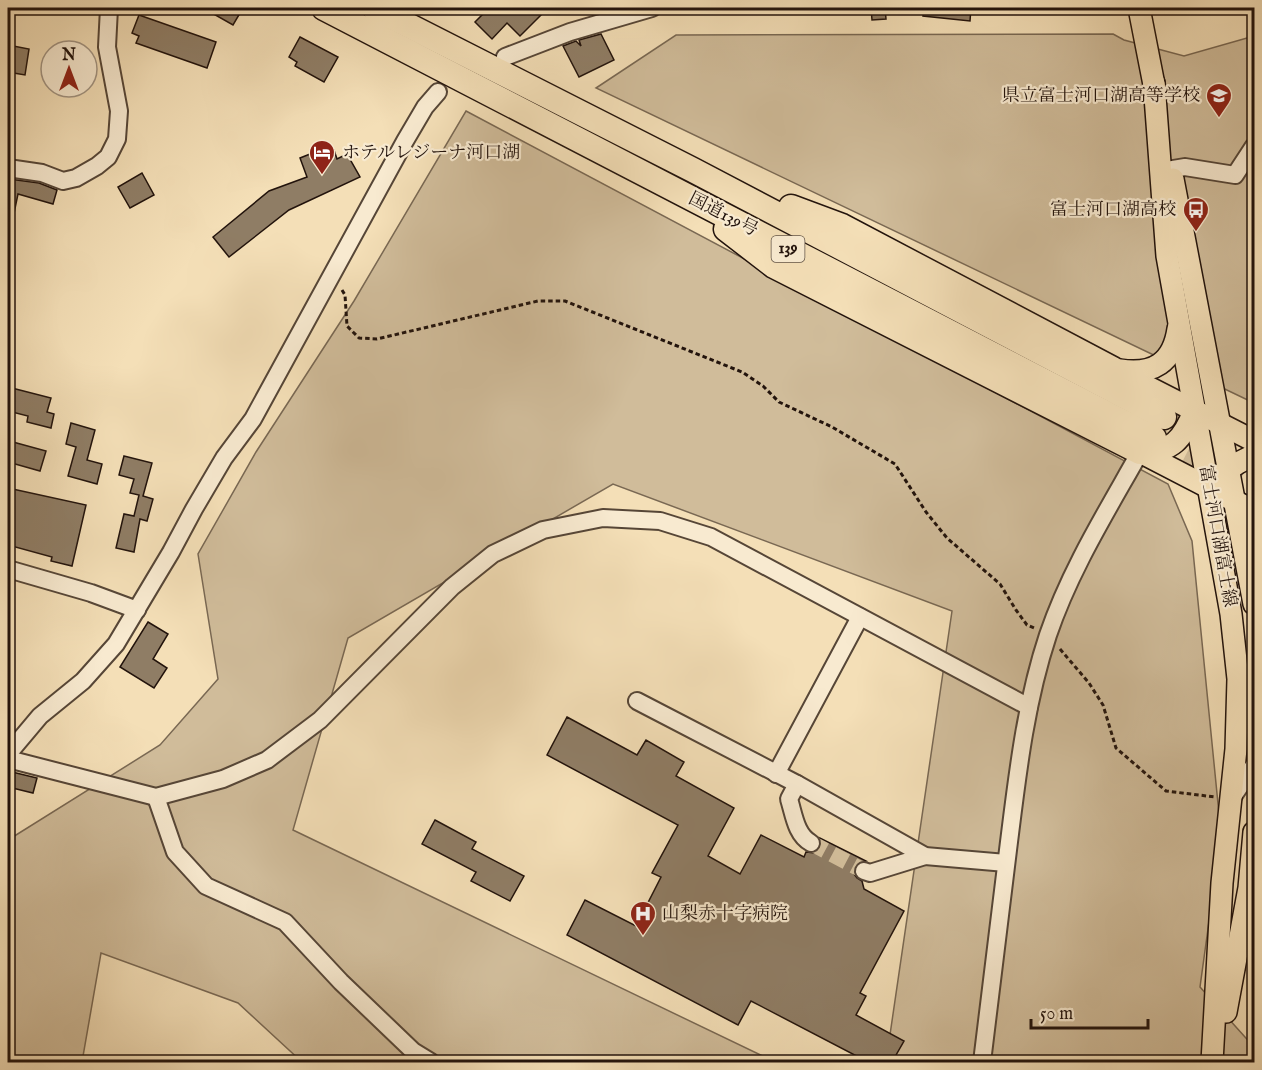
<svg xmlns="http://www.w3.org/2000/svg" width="1262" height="1070" viewBox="0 0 1262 1070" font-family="'IM FELL English','Noto Serif JP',serif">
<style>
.green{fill:#d0bc9a;stroke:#796853;stroke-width:1.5}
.building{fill:#8f7d65;stroke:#22130c;stroke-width:1.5}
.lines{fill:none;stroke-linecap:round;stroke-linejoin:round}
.minor-tunnel{stroke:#d4c09d;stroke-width:16;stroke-dasharray:16 8;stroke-linecap:butt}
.highway-tunnel{stroke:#d4c09d;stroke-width:24;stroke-dasharray:24 12;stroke-linecap:butt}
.minor-casing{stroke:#564637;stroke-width:20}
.major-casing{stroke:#22130c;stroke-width:24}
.highway-casing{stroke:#22130c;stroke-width:27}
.path{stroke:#22130c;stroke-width:3;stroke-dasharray:4.5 3;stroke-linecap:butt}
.minor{stroke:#f8ead0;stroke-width:16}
.major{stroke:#f4dfb7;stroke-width:21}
.highway{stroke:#f4dfb7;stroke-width:24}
.labels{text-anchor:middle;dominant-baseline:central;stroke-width:4.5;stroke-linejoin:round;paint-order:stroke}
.shield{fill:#f8ead0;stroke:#625447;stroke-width:1.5}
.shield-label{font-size:16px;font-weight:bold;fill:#22130c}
.poi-label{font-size:18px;fill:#22130c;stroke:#f8ead0;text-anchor:end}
.street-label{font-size:18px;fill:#22130c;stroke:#f8ead0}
</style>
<rect width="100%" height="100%" fill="#f4dfb7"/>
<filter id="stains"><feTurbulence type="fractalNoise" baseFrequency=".00333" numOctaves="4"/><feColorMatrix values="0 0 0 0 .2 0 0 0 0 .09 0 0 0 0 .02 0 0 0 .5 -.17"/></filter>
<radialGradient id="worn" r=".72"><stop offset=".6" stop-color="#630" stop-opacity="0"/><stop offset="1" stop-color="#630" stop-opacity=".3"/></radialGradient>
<!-- green -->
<g class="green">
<polygon points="1113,34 1124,40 1184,56 1254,36 1254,403 596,88 676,35"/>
<polygon points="466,111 1168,484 1192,541 1221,834 1200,987 1254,1047 1254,1062 886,1062 952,611 613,484 348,638 293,830 775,1062 302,1062 238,1003 101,953 82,1062 8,1062 8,840 160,745 218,679 198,554 256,452 354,301"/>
</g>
<!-- building -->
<g class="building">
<polygon points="203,8 243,8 233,25"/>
<polygon points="489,8 548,8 520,36 507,23 492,39 475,22"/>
<polygon points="871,8 885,8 886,19 872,20"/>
<polygon points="924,8 971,8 970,21 923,16"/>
<polygon points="139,15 216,42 207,68 136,43 139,36 132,33"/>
<polygon points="601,34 614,60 579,77 563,46 576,41 581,46 579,40"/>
<polygon points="300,37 338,57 324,82 295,66 297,62 289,57"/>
<polygon points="8,45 29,49 25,75 8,72"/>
<polygon points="320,150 321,155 334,150 337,159 347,154 360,177 289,210 229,257 213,237 269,191 307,177 300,158"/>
<polygon points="142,173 154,195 130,208 118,187"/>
<polygon points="9,179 39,183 57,190 53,204 18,194 13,218 8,218"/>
<polygon points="8,387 51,398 47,412 54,414 51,428 27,422 28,416 8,411"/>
<polygon points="71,423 95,430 87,460 102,464 97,484 68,476 76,447 66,444"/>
<polygon points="13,442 46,451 40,471 8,462"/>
<polygon points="124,456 152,463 143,496 153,499 147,521 140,519 134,552 116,548 124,514 134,516 139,495 130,493 134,479 119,475"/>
<polygon points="8,488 86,505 72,566 51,561 52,557 8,545"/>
<polygon points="148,622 168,634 153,659 167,668 154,688 120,667"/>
<polygon points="567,717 637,755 646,740 684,762 676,776 734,808 708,856 740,874 761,835 804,857 806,852 815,853 819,849 821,844 820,838 866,861 858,863 854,868 854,874 857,878 862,881 864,889 904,911 860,993 866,996 856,1015 904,1041 892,1062 868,1062 751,1001 738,1025 567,935 585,900 636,926 661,877 652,873 678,825 547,755"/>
<polygon points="8,771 37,778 33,793 8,787"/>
<polygon points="435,820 476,842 472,849 524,876 510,901 471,881 476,872 422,844"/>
</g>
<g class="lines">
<!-- minor-tunnel -->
<polyline class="minor-tunnel" points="811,843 864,871"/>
<!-- highway-tunnel -->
<polyline class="highway-tunnel" points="1154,438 1254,489"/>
<defs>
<g id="minor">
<polyline points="505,57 570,32 652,8"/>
<polyline points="8,168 42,173 63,181 76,178 97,166 108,157 117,139 119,111 107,47 109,8"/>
<polyline points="1161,171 1185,167 1235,175 1254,146"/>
<polyline points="8,569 91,593 137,610"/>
<polyline points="637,701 797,784 925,856 1006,863"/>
<polyline points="8,754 40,716 83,681 116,644 171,552 194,509 224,458 253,419 405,141 425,107 438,92"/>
<polyline points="8,759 156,797 223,779 267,760 320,720 452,587 493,554 543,530 603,518 660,521 711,537 1029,707"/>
<polyline points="776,774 860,617"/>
<path d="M 797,784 L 789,799 C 794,815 796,835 811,843"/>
<polyline points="156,797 175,852 206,886 285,922 341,982 413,1051 431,1062"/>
<polyline points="1232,798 1254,765"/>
<polyline points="864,871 870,873 925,856"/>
<path d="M 982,1062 C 990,992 999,921 1008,850 C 1017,778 1025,704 1048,635 C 1070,570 1107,511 1140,452"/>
</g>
<g id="major">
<polyline points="1139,8 1156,95"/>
<polyline points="1154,83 1167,256 1231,614 1238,679 1236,749 1222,883 1212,1062"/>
<polyline points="1173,179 1254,604"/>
<polyline points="1113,369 1254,441"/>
<path d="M 1120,370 C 1153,375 1173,363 1178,329"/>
<polyline points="1140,452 1254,511"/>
<path d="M 1140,452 C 1172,453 1183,439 1194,411"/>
<polyline points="1219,476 1238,463 1254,455"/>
<polyline points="1226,1012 1249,888 1254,832"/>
</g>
<g id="highway">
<polyline points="324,8 1154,438"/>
<polyline points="374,8 693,170 1164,417"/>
<polyline points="791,207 842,226 1113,369"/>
<polyline points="726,229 774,266 1140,452"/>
</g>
</defs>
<!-- minor casing -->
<use href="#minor" class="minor-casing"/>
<!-- major casing -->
<use href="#major" class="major-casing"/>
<!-- highway casing -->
<use href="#highway" class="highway-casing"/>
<!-- path -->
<g class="path">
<polyline points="342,290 345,295 347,326 359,338 377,339 538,301 565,301 742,372 763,386 779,402 832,427 895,464 926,512 947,538 1000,584 1016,610 1027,625 1034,628"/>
<polyline points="1060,649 1089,683 1103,705 1116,748 1166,791 1215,797"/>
</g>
<!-- minor -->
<use href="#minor" class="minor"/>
<!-- major -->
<use href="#major" class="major"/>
<!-- highway -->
<use href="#highway" class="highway"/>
</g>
<!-- icons -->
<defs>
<symbol id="school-pin" viewBox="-11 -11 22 30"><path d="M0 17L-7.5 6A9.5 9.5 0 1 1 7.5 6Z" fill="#8f2418" stroke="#f8ead0"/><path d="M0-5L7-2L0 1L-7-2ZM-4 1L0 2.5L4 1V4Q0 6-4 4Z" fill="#fff"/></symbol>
<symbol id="hotel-pin" viewBox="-11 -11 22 30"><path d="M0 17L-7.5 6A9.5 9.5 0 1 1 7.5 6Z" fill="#8f2418" stroke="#f8ead0"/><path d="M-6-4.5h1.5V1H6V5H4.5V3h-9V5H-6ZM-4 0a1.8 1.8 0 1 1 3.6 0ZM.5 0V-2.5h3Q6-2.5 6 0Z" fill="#fff"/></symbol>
<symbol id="bus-pin" viewBox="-11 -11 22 30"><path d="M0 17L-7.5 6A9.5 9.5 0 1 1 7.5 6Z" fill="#8f2418" stroke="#f8ead0"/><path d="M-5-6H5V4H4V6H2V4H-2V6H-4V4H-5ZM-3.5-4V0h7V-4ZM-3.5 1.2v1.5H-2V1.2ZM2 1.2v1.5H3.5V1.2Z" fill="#fff"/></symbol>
<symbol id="hospital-pin" viewBox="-11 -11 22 30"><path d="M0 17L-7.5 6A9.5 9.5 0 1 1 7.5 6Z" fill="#8f2418" stroke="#f8ead0"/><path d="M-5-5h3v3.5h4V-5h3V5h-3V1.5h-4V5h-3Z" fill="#fff"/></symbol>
</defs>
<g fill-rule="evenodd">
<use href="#school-pin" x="1204" y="81" width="30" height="40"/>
<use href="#hotel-pin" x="307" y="138" width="30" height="40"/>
<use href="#bus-pin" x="1181" y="195" width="30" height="40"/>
<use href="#hospital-pin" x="628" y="899" width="30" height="40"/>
</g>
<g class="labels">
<!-- shield labels -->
<rect class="shield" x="771.5" y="236" width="33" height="26" rx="4.5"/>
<g class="shield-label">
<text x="788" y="249">139</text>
</g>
<!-- poi labels -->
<g class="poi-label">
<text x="1200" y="96">県立富士河口湖高等学校</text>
<text x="342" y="153" text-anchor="start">ホテルレジーナ河口湖</text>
<text x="1176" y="210">富士河口湖高校</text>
<text x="662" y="914" text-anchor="start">山梨赤十字病院</text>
</g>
<!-- street labels -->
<g class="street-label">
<text transform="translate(723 215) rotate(27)">国道139号</text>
<text transform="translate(1217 536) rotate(80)">富士河口湖富士線</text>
</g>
</g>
<!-- margin -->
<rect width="1262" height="1070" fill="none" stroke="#f4dfb7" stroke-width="30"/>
<rect x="9" y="9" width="1244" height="1052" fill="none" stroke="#22130c" stroke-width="3"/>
<rect x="15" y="15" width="1232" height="1040" fill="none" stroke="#22130c" stroke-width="1.5"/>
<!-- north arrow -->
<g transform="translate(69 69)"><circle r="28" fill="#f8ead0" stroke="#a29482" stroke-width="1.5"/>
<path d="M0-4.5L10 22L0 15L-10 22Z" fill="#8f2418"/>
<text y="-9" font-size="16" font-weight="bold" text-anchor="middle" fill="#22130c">N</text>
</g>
<!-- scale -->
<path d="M1031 1019v9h117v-9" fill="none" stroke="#22130c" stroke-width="3"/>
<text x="1040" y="1019" font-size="18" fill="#22130c" stroke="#f8ead0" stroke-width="4.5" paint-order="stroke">50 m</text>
<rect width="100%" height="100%" filter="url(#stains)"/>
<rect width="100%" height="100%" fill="url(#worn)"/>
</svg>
